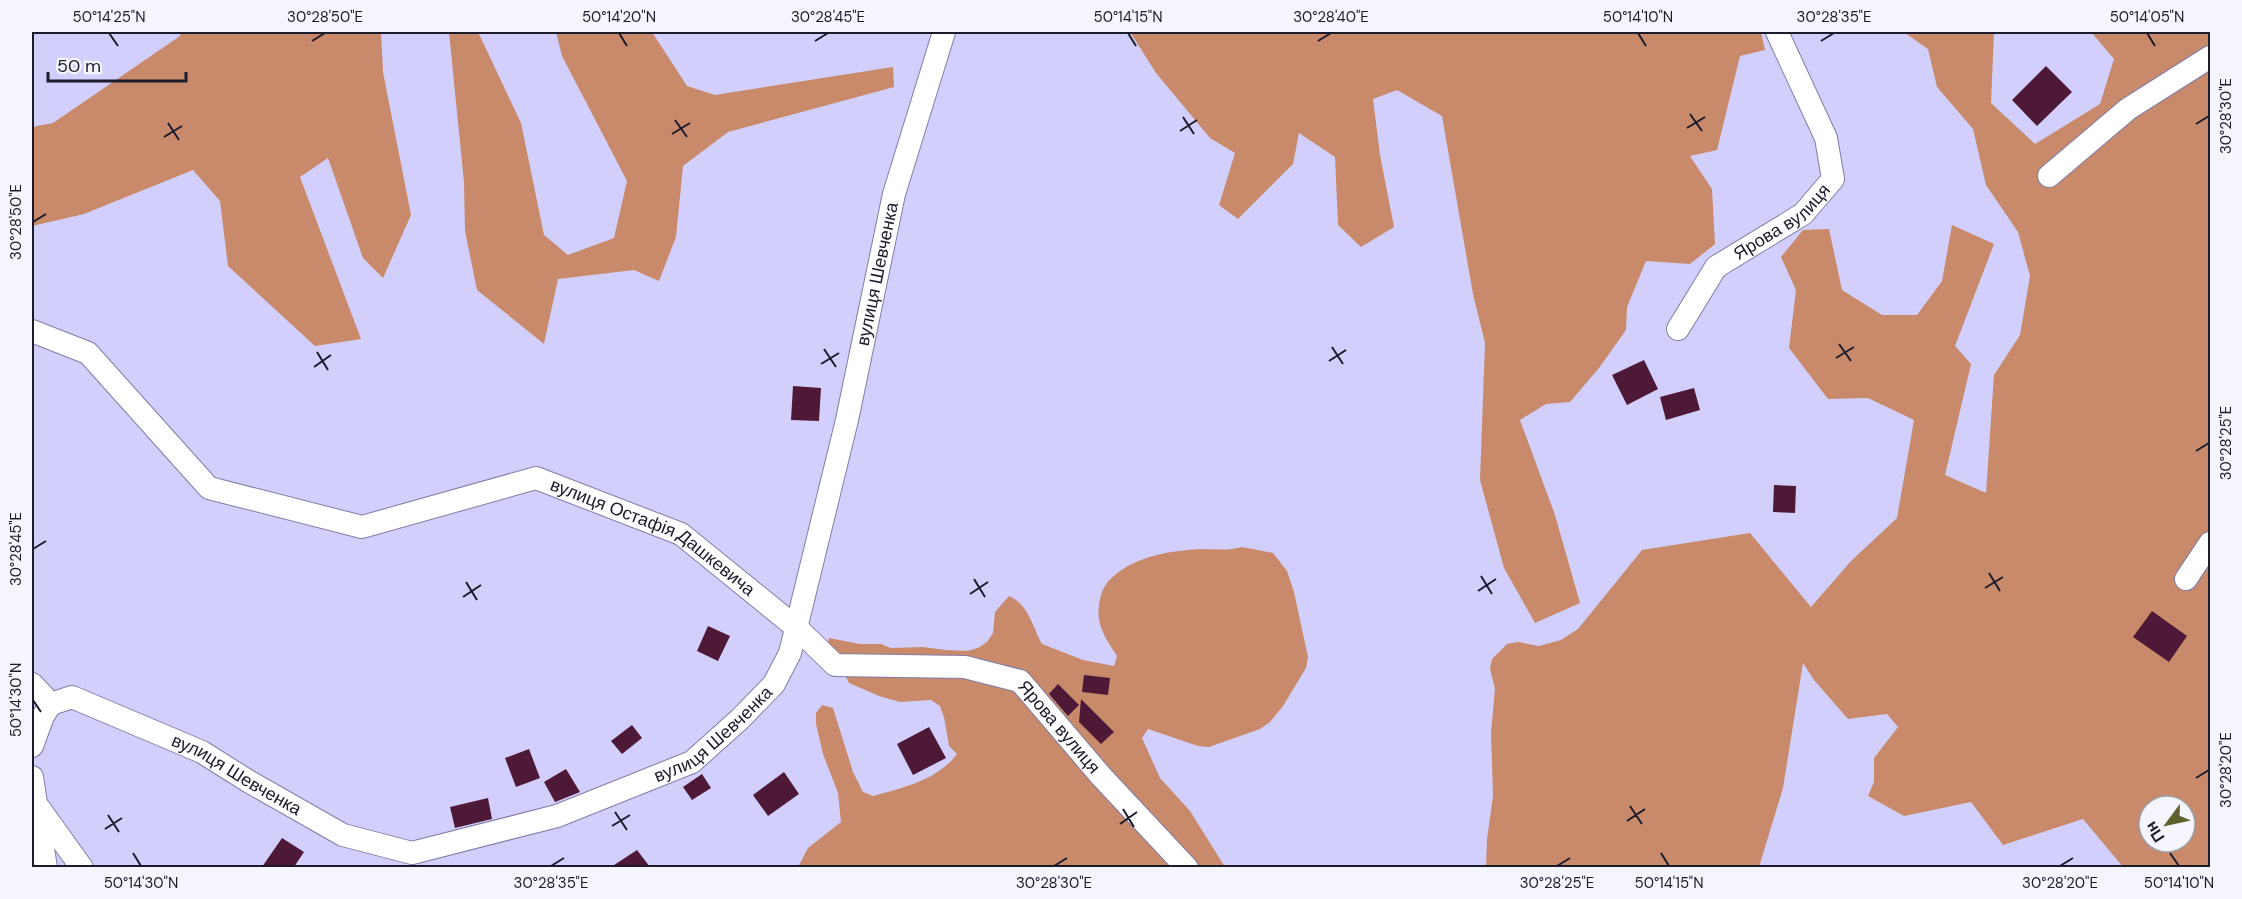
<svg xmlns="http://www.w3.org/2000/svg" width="2242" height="899" viewBox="0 0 2242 899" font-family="'DM Sans',sans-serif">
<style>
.forest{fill:#c88a6a;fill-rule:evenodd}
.building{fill:#4e1937}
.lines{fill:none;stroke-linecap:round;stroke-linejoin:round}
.minor-casing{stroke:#817da6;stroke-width:24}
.minor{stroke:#fff;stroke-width:22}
.ticks{fill:none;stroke:#1c1b2b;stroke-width:2}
.labels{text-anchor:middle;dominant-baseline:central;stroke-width:6;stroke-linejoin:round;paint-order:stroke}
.street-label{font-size:18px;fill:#1c1b2b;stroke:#f5f5fe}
.neatline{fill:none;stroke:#1c1b2b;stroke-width:2}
.ticks-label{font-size:15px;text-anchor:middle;fill:#1c1b2b}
</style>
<rect width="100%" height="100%" fill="#d2cffc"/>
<!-- forest -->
<g class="forest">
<polygon points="181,32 381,32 383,72 411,215 383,278 363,258 328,158 300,177 361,339 315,346 228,266 220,201 193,170 84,214 32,226 32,127 53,123 180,36"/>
<polygon points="449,32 477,32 480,36 521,123 544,235 568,255 614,238 627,181 562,56 556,32 652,32 687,86 715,95 893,67 894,87 728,132 683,166 676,237 659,281 634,270 558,279 544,344 477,290 465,231 464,182"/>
<polygon points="1130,32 1761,32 1765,50 1740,56 1717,150 1690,156 1712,189 1715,244 1690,264 1646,261 1627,307 1626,330 1599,368 1570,402 1546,404 1520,420 1555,515 1580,603 1535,623 1504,568 1480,480 1485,343 1473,294 1442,116 1397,90 1373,99 1380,155 1394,227 1361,247 1338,225 1335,157 1299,133 1293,164 1238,219 1219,205 1235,153 1210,138 1156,73"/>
<path d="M 1873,32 L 1994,32 L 1991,103 L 2035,144 L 2100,104 L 2114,59 L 2091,32 L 2210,32 L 2210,867 L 2123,867 L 2083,819 L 2003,845 L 1971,802 L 1904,816 L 1868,796 L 1874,782 L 1874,758 L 1898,727 L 1887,714 L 1848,719 L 1814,680 L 1803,663 L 1783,788 L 1759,867 L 1486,868 L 1487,839 L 1493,796 L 1491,732 L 1495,689 L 1490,669 L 1492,659 L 1507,644 L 1518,642 L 1539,646 L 1561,640 L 1578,629 L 1642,550 L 1750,533 L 1811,607 L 1851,561 L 1897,518 L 1914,420 L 1868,398 L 1828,399 L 1789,348 L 1796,290 L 1781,257 L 1803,230 L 1829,229 L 1842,290 L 1882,315 L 1917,315 L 1942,281 L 1952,225 L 1994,244 L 1955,346 L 1971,364 L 1945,475 L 1986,493 L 1994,375 L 2020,335 L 2030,276 L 2018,232 L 1986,185 L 1973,129 L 1937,87 L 1928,49 L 1905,33 L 1875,34 ZM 2149,806 L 2185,806 L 2185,842 L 2149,842 Z"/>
<path d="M 1242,547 L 1273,553 L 1287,571 L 1294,592 L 1308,657 L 1306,668 L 1283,706 L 1270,722 L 1260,729 L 1209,747 L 1198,746 L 1148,729 L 1142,738 L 1160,778 L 1190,811 L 1225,867 L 798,867 L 808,848 L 841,822 L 838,793 L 823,754 L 816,724 L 816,713 L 822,705 L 833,708 L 853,772 L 863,792 L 873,796 C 902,788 938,780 957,754 L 949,746 L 944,717 L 940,706 L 931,700 L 900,702 L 879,696 L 849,683 L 840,665 L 827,648 L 829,638 L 860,644 L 881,644 L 891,648 L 923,647 L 946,650 L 967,651 L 978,648 L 987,642 L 993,633 L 995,612 L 1009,596 C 1029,605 1032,626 1042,644 L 1083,660 L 1114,666 L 1117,656 C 1102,633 1093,620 1102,592 C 1106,582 1112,577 1120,571 C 1143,555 1172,551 1200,549 C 1214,549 1228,551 1242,547 Z"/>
</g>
<!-- building -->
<g class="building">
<polygon points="2046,66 2072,92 2037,126 2012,100"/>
<polygon points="1644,360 1658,389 1627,405 1612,375"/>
<polygon points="793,386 821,388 819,421 791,420"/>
<polygon points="1694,388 1700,410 1666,420 1660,397"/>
<polygon points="1774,485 1796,486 1795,513 1773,512"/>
<polygon points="2152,611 2187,636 2169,662 2133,637"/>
<polygon points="708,626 730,636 718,661 697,651"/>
<polygon points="1084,675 1110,678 1108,695 1082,692"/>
<polygon points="1058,684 1079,705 1068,716 1049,694"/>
<polygon points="1081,699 1114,732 1101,744 1079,722"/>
<polygon points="632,725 642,738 622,754 611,741"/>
<polygon points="929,727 946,758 913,775 897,744"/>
<polygon points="529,749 540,778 516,787 505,758"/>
<polygon points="566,769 580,792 555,802 544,782"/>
<polygon points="784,772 799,794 768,816 753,795"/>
<polygon points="702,774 711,788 692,800 683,787"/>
<polygon points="488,798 492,819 455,828 450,807"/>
<polygon points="282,838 304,852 294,867 262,867"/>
<polygon points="637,850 650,867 611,867"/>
</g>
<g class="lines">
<defs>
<g id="minor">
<polyline points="2049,176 2128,109 2210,57"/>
<path id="s1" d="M 1678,329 L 1716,267 L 1803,214 L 1833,179 L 1826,138 L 1777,32"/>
<path id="s2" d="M 32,331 L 88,353 L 209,488 L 362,527 L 536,478 L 681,534 L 798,629 L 835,665 L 965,667 L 1020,681 L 1101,776 L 1187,868"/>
<polyline points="2186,579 2210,543"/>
<path id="s3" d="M 32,684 L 51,704 L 72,697 L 202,752 L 248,781 L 343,835 L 412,853 L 557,816 L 692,762 L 740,719 L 774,684 L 790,653 L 847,420 L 894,194 L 944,32"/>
<polyline points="32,746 43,716 51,704"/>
<polyline points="32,777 46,868"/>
<polyline points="39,808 82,868"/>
</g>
</defs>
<!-- minor casing -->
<use href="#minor" class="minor-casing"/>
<!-- minor -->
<use href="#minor" class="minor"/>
</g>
<!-- ticks -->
<path class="ticks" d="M 109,33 L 118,46M 619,33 L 627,46M 1128,33 L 1136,46M 1638,33 L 1646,46M 2147,33 L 2155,46M 312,41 L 325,33M 815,41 L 828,33M 1318,41 L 1331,33M 1821,41 L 1834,33M 1690,114 L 1702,131M 1183,117 L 1194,134M 675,120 L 687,137M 168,123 L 179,140M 2196,124 L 2209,116M 1687,128 L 1705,117M 1180,131 L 1197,120M 672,134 L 690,123M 164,137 L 182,126M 33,222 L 46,214M 1839,344 L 1851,361M 1332,347 L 1343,364M 824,349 L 836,367M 317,352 L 328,370M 1836,358 L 1854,347M 1329,361 L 1346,350M 821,364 L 839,353M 314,367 L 331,355M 2196,451 L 2209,443M 33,549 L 46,541M 1989,573 L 2000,591M 1481,576 L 1492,594M 974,579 L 985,597M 466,582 L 477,600M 1985,588 L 2003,577M 1478,591 L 1496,579M 970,594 L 988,582M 463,597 L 481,585M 33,700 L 41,712M 2196,778 L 2209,770M 1630,806 L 1642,824M 1123,809 L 1134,827M 615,812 L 627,830M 108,815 L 119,832M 1627,821 L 1645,809M 1120,824 L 1137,812M 612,826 L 630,815M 105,829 L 122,818M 133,853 L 141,866M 1661,853 L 1669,866M 2170,853 L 2179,866M 551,866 L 564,858M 1054,866 L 1067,858M 1557,866 L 1570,858M 2060,866 L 2073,858"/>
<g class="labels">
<!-- street labels -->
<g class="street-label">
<text stroke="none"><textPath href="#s1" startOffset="153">Ярова вулиця</textPath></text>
<text stroke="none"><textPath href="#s3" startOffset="1258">вулиця Шевченка</textPath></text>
<text stroke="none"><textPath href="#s2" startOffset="712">вулиця Остафія Дашкевича</textPath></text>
<text stroke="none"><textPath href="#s2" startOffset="1185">Ярова вулиця</textPath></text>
<text stroke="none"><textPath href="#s3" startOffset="754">вулиця Шевченка</textPath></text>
<text stroke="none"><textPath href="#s3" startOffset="232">вулиця Шевченка</textPath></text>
</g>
</g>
<!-- border -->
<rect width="2242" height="899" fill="none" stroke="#f5f5fe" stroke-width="66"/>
<!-- north arrow -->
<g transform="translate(2167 824) rotate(237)"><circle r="28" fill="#f5f5fe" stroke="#9e9eaa" stroke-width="1.5"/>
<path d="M0-4.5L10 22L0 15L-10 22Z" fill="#60602d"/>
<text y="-9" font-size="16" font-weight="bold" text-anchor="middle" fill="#1c1b2b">Пн</text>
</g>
<!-- scale -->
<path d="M48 72v9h138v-9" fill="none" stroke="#1c1b2b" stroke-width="3"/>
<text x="57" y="72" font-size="18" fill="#1c1b2b" stroke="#f5f5fe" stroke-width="4.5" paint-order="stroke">50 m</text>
<rect x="33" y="33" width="2176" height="833" class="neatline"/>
<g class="ticks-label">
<text x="109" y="22">50°14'25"N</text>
<text x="325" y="22">30°28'50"E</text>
<text x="619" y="22">50°14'20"N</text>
<text x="828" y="22">30°28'45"E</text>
<text x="1128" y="22">50°14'15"N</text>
<text x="1331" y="22">30°28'40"E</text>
<text x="1638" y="22">50°14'10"N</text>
<text x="1834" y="22">30°28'35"E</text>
<text x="2147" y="22">50°14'05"N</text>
<text transform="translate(2226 116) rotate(-90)" y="5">30°28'30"E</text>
<text transform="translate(16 222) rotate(-90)" y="5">30°28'50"E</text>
<text transform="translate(2226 443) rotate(-90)" y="5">30°28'25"E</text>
<text transform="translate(16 549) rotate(-90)" y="5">30°28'45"E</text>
<text transform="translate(16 700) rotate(-90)" y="5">50°14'30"N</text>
<text transform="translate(2226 770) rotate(-90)" y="5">30°28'20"E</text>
<text x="141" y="888">50°14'30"N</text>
<text x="551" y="888">30°28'35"E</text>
<text x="1054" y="888">30°28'30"E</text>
<text x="1557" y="888">30°28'25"E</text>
<text x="1669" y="888">50°14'15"N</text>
<text x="2060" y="888">30°28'20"E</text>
<text x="2179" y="888">50°14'10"N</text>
</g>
</svg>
